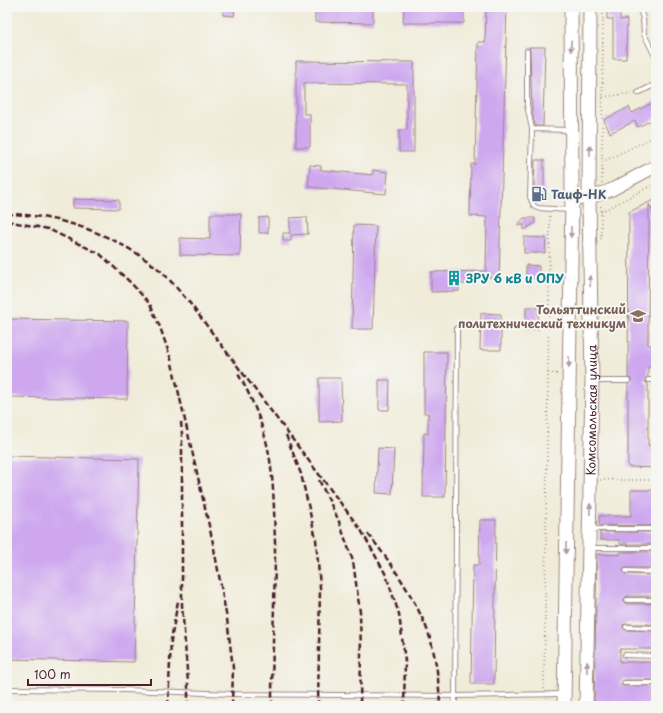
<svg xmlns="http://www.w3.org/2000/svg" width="663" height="713" viewBox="0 0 663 713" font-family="'Playpen Sans',sans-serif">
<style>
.building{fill:#cea7ef}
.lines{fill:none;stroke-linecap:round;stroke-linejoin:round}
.lane-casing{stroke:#9d8682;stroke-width:6}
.secondary-casing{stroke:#9d8682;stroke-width:14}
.primary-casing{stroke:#9d8682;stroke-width:15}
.path{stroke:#9d8682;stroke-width:1.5;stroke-dasharray:1 3;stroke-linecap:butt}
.lane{stroke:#fff;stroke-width:4}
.secondary{stroke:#fff;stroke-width:12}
.primary{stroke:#fff;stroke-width:13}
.rail{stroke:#4a1f2b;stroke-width:2.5;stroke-dasharray:6 3;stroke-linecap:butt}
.oneway{fill:#ae9aa0}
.labels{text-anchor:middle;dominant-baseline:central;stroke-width:4;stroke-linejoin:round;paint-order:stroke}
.service-label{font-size:12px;font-weight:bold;fill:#4e5e75;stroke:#f6f6f2;text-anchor:start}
.culture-label{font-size:12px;font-weight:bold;fill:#0d838f;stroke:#f6f6f2;text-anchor:start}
.education-label{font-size:12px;font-weight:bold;fill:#785e54;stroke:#f6f6f2;text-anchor:end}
.street-label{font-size:12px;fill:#4a1f2b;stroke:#f6f6f2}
</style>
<rect width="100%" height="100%" fill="#f6f6f2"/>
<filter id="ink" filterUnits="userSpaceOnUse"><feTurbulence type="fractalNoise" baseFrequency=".025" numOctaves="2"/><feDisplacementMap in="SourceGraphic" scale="8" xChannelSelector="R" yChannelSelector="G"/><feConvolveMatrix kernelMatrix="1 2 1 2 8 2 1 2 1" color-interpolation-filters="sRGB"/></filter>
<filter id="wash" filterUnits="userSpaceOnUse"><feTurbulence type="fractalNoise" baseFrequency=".012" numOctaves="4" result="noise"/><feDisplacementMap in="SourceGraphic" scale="16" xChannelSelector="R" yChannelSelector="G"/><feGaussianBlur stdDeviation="0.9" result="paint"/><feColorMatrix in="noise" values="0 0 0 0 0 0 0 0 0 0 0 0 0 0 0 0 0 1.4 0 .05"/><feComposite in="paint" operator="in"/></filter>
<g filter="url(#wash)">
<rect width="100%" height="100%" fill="#f0ecd9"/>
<g id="blocks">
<!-- building -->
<g class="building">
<polygon points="223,7 235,7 234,16 223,15"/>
<polygon points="315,7 373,7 373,23 315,22"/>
<polygon points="404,7 464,7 464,23 403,23"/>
<polygon points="486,7 507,7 499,278 476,277 476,284 459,284 459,291 431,292 431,272 486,271 487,217 470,216 471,164 475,164 478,42 485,42"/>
<polygon points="607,7 620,7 620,20 627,19 626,59 613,59 613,19 607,19"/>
<polygon points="529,47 545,47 543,126 535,126 532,110 530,51"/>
<polygon points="296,61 414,62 414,152 399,152 399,130 407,130 407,84 304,83 304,114 310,114 310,147 296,147"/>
<polygon points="656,101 656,118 638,127 635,121 610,133 604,120 629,107 632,113"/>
<polygon points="535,160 544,160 544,189 545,189 545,198 534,198 534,196"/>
<polygon points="310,165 321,166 321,170 373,175 373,170 388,172 386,194 308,187"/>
<polygon points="73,199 119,200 119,209 73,208"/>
<polygon points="656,199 656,219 649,204 648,345 656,345 656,367 648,367 648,376 645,380 645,382 648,384 648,445 656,445 656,468 628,467 628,384 631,381 631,379 628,378 629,212"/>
<polygon points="210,214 241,214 240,256 180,255 180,238 210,239"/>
<polygon points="268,217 268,233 259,233 259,218"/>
<polygon points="307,217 308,234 291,235 291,241 283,241 283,233 290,233 290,218"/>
<polygon points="524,218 535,218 535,223 524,230 524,225 517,225"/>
<polygon points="354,225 376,226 373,329 352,329"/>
<polygon points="524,237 546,238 545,253 524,253"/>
<polygon points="526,265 539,266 539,279 526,278"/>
<rect x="526" y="307" width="12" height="22"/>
<polygon points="481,313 501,314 501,350 480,350"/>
<polygon points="7,319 128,321 127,399 7,397"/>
<polygon points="424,352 447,352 445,497 423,497 424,433 428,434 428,413 424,413"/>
<polygon points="319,378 341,378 342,421 319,422"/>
<polygon points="379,380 390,380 389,410 379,410"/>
<polygon points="378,448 394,449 392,494 376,493"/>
<polygon points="7,456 139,459 134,662 7,659"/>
<polygon points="631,490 656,490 656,526 599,525 599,516 631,516"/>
<polygon points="480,520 496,520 494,684 471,684 473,565 479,565"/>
<polygon points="600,532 656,532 656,544 620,544 620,540 600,540"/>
<polygon points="620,552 656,552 656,568 626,568 623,569 623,571 626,574 656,575 656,596 627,596 624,600 624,602 627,604 656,604 656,624 626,624 623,625 623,627 626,630 656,631 656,649 620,649 620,662 656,662 656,680 624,680 621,683 621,685 624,686 656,686 656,705 620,704 620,706 594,706 597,554 620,555"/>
</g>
</g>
</g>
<g filter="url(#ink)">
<use href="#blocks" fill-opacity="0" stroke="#9d8682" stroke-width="1"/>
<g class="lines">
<defs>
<g id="lane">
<polyline points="639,7 643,18 644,34 656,58"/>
<polyline points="527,51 527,105 532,129 569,130"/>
<polyline points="638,93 656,84"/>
<polyline points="532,129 530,197 534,206 537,208 569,210"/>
<polyline points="648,380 656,380"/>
<polyline points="594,381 628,381"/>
<polyline points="592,529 656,529"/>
<polyline points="591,548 656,548"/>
<polyline points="626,571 656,572"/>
<polyline points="627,600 656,600"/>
<polyline points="626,627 656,628"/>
<polyline points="625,655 656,656"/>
<polyline points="624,683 656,683"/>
<polyline points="7,689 125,690 233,694 456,696 562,694"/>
<polyline points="455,706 457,328"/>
</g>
<polyline id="secondary" points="572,198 589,198 611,190 656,166"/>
<g id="primary">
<polyline points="564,706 572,198 571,7"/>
<path id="s1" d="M 586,706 L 592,381 L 589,198 L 590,7"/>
</g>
</defs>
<!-- lane casing -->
<use href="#lane" class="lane-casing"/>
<!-- secondary casing -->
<use href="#secondary" class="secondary-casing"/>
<!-- primary casing -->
<use href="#primary" class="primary-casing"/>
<!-- path -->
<g class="path">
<polyline points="603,97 633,93"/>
<polyline points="602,162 656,136"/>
<polyline points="602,183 603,7"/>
<polyline points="601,212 656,183"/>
<polyline points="601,239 601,204"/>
<polyline points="548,373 559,374"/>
<polyline points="600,480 656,480"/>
<polyline points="544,689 550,215"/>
<polyline points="544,706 544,701"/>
</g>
<!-- lane -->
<use href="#lane" class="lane"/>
<!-- secondary -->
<use href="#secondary" class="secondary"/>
<!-- primary -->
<use href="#primary" class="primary"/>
<!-- rail -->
<g class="rail">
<path d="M 7,214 C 63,215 119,236 162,272 C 171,281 180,292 189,302 L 361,530 L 386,575 L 399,614 L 405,661 L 404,706"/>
<polyline points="7,221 48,229 100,254 131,283 150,304 160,327 171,359 213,543 227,619 233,668 232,706"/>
<path d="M 238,374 C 252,397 264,427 269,454 C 274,483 274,512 275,542 C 275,596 272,651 272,706"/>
<polyline points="181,422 182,434 182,605 188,683 188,706"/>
<polyline points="286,435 301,474 316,539 320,587 318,706"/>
<polyline points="319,480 338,519 353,561 360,612 361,654 360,706"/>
<path d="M 368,534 C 390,561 410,591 424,622 C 435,646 439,680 440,706"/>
<polyline points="168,706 171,640 178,601"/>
</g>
</g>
<!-- one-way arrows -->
<defs><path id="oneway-solid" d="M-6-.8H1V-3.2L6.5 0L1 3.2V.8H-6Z"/></defs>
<g class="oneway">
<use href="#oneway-solid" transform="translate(571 46) rotate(90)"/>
<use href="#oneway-solid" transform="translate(590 151) rotate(-90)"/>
<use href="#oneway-solid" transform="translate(571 232) rotate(91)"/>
<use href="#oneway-solid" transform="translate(590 281) rotate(-91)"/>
<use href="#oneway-solid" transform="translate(569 362) rotate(91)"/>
<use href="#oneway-solid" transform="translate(590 509) rotate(-88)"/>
<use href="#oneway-solid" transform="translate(566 548) rotate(91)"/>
<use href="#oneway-solid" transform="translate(587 667) rotate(-89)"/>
</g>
</g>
<!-- icons -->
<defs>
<symbol id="fuel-bare" viewBox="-9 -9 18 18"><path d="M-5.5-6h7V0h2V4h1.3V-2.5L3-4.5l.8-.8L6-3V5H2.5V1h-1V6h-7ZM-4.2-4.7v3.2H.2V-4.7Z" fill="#5c6f8a" stroke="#f6f6f2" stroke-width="2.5" paint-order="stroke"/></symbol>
<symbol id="building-bare" viewBox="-9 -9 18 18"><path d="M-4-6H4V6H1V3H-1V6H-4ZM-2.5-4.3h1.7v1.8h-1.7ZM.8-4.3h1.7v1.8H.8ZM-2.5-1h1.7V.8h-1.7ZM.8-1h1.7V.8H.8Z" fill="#0f9aa8" stroke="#f6f6f2" stroke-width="2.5" paint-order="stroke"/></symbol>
<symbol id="university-bare" viewBox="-9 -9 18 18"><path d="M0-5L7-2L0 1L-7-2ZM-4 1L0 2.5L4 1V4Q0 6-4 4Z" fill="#8d6e63" stroke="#f6f6f2" stroke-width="2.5" paint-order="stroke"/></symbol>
</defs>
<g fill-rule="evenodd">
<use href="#fuel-bare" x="528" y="183" width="22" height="22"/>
<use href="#building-bare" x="443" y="267" width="22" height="22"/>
<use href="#university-bare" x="627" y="305" width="22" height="22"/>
</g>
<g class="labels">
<!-- service labels -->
<g class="service-label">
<text x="551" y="194">Таиф-НК</text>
</g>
<!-- culture labels -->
<g class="culture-label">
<text x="466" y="278">ЗРУ 6 кВ и ОПУ</text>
</g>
<!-- education labels -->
<g class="education-label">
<text x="626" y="309">Тольяттинский<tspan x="626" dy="14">политехнический техникум</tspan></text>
</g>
<!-- street labels -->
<g class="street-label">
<text stroke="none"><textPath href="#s1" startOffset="296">Комсомольская улица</textPath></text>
</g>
</g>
<!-- margin -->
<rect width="663" height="713" fill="none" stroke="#f6f6f2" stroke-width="24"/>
<!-- scale -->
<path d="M28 679v6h123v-6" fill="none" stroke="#4a1f2b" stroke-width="2"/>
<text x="34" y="679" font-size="12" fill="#4a1f2b" stroke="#f6f6f2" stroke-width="3" paint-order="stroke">100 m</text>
</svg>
